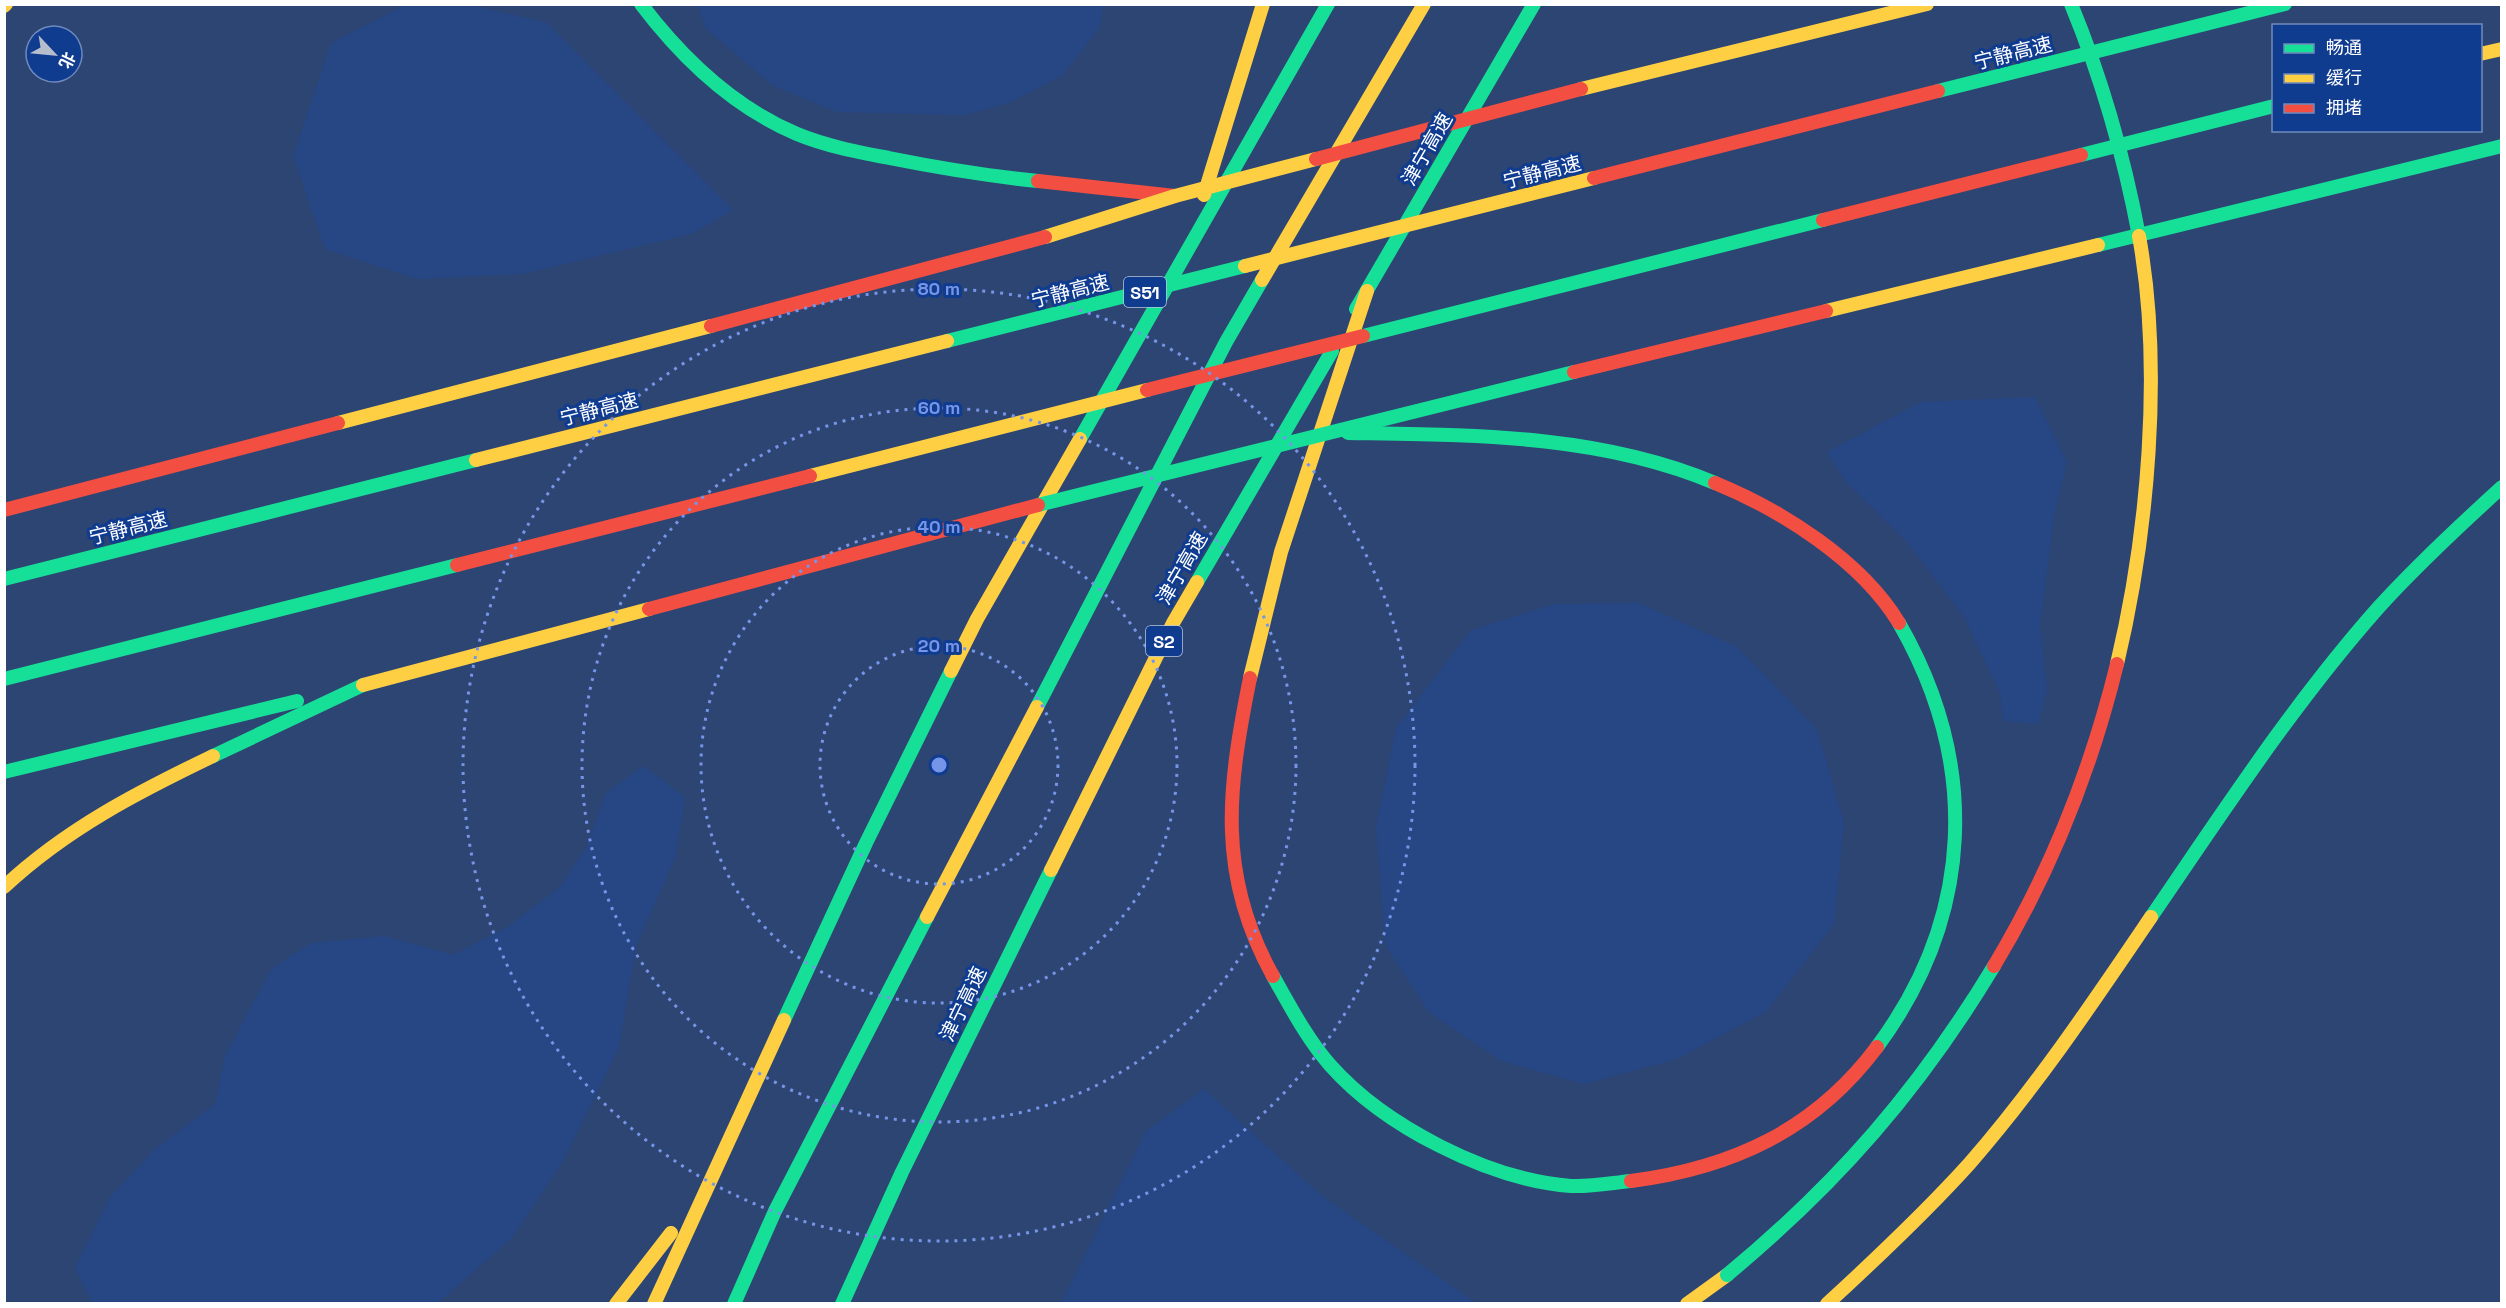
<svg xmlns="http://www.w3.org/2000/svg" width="2506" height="1308" viewBox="0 0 2506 1308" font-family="'Space Grotesk','Noto Sans SC',sans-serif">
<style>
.water{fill:#264684}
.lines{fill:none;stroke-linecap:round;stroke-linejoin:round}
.fast{stroke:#16e098;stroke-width:14}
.slow{stroke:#ffcf43;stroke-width:14}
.jam{stroke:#f24e42;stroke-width:14}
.fast-bridge{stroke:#16e098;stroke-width:14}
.slow-bridge{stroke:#ffcf43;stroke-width:14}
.jam-bridge{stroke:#f24e42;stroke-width:14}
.ring{fill:none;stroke:#7795e8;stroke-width:3;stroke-dasharray:3 6}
.labels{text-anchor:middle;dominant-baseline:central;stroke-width:6;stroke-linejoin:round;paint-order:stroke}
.shield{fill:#103c90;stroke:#b7c4de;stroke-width:1.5}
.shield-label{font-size:18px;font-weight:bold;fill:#fff}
.street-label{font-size:20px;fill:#fff;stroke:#103c90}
.centre{fill:#7795e8;stroke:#103c90;stroke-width:3}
.ring-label{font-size:18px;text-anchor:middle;font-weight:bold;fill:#7795e8;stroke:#103c90;stroke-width:6;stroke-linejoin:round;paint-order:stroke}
</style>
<rect width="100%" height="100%" fill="#2d4573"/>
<!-- water -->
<g class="water">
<polygon points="407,4 470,5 546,22 733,210 691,234 523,274 417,279 325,249 293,156 331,43"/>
<polygon points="698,5 698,4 1103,5 1100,27 1063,75 1009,103 966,115 837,112 772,85 705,28"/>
<polygon points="2035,397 2067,462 2055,511 2040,625 2047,691 2038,724 2003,721 2000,693 1963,615 1906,541 1845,481 1827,452 1921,402"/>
<polygon points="1639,603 1737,647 1817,729 1844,823 1834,924 1767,1011 1677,1059 1584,1084 1501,1061 1429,1012 1385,945 1376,827 1396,728 1471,630 1555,604"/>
<polygon points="643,766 685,797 676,856 636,946 619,1047 565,1158 512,1238 438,1303 92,1303 75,1268 110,1197 155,1149 215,1104 225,1056 271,969 311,943 385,936 453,955 509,926 560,887 586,847 606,793"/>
<polygon points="1204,1089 1322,1196 1476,1303 1061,1303 1146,1131"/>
</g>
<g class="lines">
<!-- fast -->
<g class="fast">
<path d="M 641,4 C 682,58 733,107 797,134 C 826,146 858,152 889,158 C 939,168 988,176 1038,181"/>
<polyline points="1356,309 1534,4"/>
<path d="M 1348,433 C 1472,435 1599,434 1715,483"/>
<polyline points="1080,439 1328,4"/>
<polyline points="1197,582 1332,351"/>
<polyline points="1037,707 1226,342 1262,280"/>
<polyline points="213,756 363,685"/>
<polyline points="4,772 297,701"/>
<path d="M 2151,917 C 2223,812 2293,704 2378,608 C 2417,565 2459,526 2502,487"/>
<path d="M 1273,976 C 1290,1006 1307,1039 1330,1065 C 1384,1126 1489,1180 1571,1186 C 1591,1187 1611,1183 1631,1181"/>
<polyline points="784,1020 866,843 951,671"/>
<path d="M 1877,1047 C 1974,916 1980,764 1899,623"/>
<polyline points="734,1304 775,1211 927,917"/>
<polyline points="842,1304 902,1172 1051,870"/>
</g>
<!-- slow -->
<g class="slow">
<polyline points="4,6 6,4"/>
<polyline points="2480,54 2502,49"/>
<polyline points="1204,195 1263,4"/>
<polyline points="1262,280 1424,4"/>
<polyline points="951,671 977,619 1080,439"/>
<polyline points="1250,678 1281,552 1367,291"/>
<polyline points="1051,870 1173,623 1197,582"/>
<path d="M 4,887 C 66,829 138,792 213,756"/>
<polyline points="927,917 1037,707"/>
<polyline points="616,1304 671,1233"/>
<polyline points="654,1304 784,1020"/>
<polyline points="1687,1304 1727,1275"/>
<path d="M 1827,1304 C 1876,1259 1925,1213 1970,1163 C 2037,1086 2094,1001 2151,917"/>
</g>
<!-- jam -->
<g class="jam">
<polyline points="1038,181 1175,196"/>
<path d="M 1715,483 C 1781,510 1861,560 1899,623"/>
<path d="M 1250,678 C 1228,787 1216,874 1273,976"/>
<path d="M 1631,1181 C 1732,1168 1815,1130 1877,1047"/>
</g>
<!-- fast-bridge -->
<g class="fast-bridge">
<path d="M 2071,4 C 2102,79 2124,156 2139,236"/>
<polyline points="1938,91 2285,4"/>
<polyline points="2081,155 2274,106"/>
<polyline points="2098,245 2502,146"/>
<polyline points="1363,336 1823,220"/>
<polyline points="947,341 1245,266"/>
<polyline points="1038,505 1574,372"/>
<polyline points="4,579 476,460"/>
<polyline points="4,679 457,565"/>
<path d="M 1727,1275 C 1838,1183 1919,1090 1994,966"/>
</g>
<!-- slow-bridge -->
<g class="slow-bridge">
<polyline points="1581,89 1927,4"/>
<polyline points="1045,237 1175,196 1316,159"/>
<polyline points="1245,266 1594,178"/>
<polyline points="1826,311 2098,245"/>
<polyline points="338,423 711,326"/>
<polyline points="476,460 947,341"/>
<polyline points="810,476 1147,390"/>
<path d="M 2117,664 C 2148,534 2163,368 2139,236"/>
<polyline points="363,685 649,609"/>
</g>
<!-- jam-bridge -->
<g class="jam-bridge">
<polyline points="1316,159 1581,89"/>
<polyline points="1594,178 1938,91"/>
<polyline points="1823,220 2081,155"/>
<polyline points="711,326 1045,237"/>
<polyline points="1574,372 1826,311"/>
<polyline points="1147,390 1363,336"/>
<polyline points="4,510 338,423"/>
<polyline points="457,565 810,476"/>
<polyline points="649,609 1038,505"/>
<path d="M 1994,966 C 2050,873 2091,770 2117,664"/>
</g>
</g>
<!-- distance rings -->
<g class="ring">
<circle cx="939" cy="765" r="119"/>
<circle cx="939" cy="765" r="238"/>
<circle cx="939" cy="765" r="357"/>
<circle cx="939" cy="765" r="476"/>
</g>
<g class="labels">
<!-- shield labels -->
<g class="shield">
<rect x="1124" y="277" width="42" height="30" rx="4.5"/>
<rect x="1146" y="626" width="36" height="30" rx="4.5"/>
</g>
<g class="shield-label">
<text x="1145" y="292">S51</text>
<text x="1164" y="641">S2</text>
</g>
<!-- street labels -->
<g class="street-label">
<text transform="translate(2013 53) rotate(-14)">宁静高速</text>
<text transform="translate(1427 149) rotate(-60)">津宁高速</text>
<text transform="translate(1542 172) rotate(-14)">宁静高速</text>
<text transform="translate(1070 291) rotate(-14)">宁静高速</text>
<text transform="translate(599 409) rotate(-14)">宁静高速</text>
<text transform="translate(128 528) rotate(-14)">宁静高速</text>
<text transform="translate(1182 568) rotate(-60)">津宁高速</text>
<text transform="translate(963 1004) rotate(-64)">津宁高速</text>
</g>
</g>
<circle cx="939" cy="765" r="9" class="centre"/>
<g class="ring-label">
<text x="939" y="295">80 m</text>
<text x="939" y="414">60 m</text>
<text x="939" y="533">40 m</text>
<text x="939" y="652">20 m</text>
</g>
<!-- border -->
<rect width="2506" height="1308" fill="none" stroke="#ffffff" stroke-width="12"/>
<!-- legend -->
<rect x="2272" y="24" width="210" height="108" fill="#103c90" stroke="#708abc" stroke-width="1.5"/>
<rect x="2284" y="44" width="30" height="9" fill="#16e098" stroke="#708abc" stroke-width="1.5"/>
<text x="2326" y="54" font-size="18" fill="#ffffff">畅通</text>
<rect x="2284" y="74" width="30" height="9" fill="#ffcf43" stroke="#708abc" stroke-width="1.5"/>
<text x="2326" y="84" font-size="18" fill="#ffffff">缓行</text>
<rect x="2284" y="104" width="30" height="9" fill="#f24e42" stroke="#708abc" stroke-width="1.5"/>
<text x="2326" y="114" font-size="18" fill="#ffffff">拥堵</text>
<!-- north arrow -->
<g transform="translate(54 54) rotate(116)"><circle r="28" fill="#103c90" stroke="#708abc" stroke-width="1.5"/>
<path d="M0-4.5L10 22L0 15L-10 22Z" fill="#b6bece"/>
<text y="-9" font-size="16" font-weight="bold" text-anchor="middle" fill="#ffffff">北</text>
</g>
</svg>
